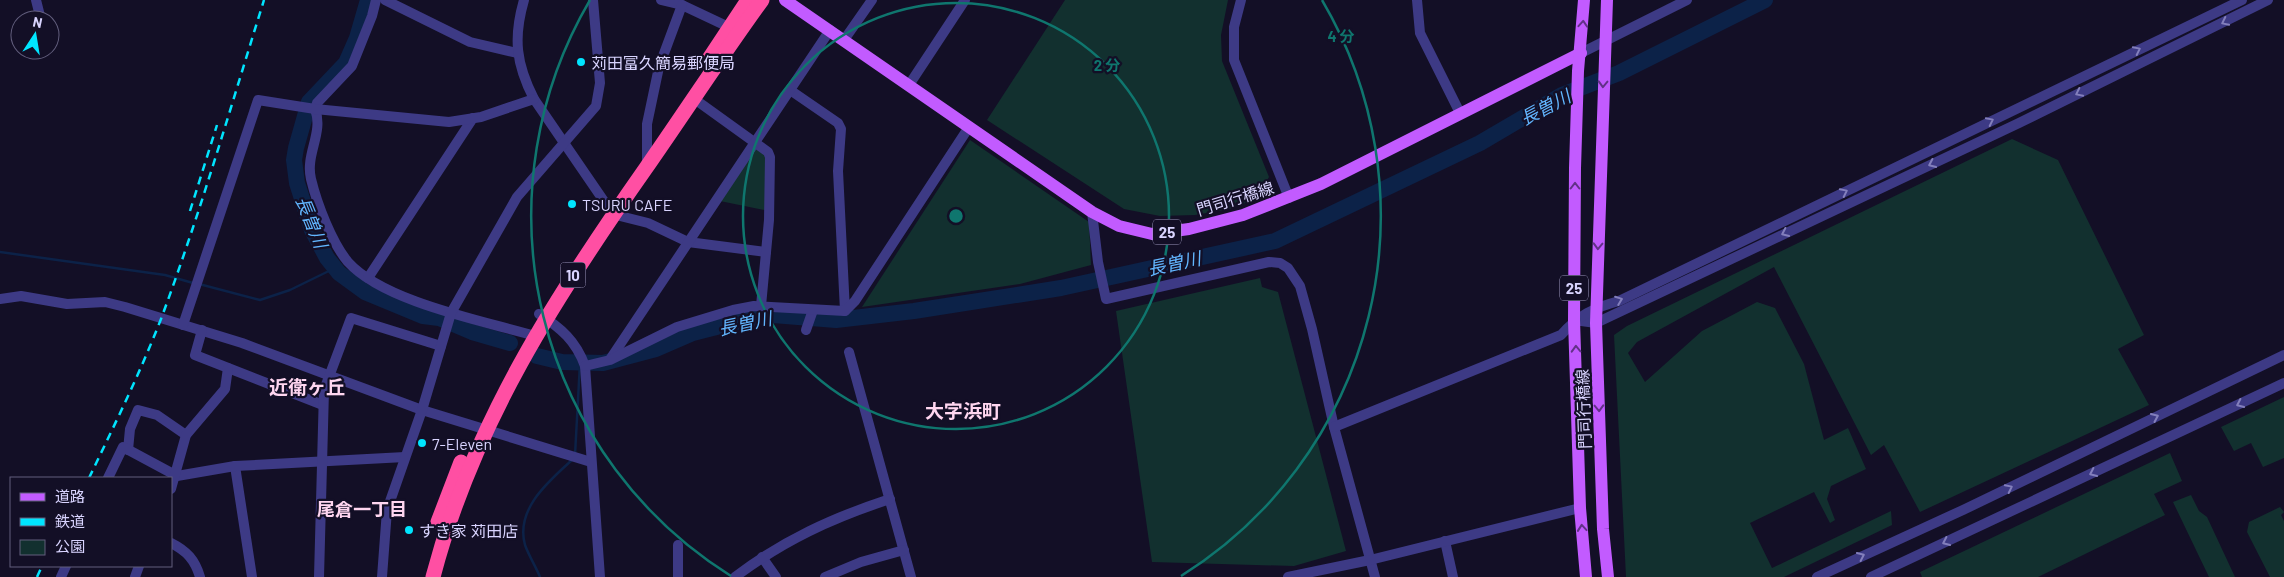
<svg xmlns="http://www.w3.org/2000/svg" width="2284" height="577" viewBox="0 0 2284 577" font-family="Barlow,'Noto Sans JP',sans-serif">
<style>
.green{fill:#12302f}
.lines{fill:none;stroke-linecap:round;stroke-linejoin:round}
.stream{stroke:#0c2248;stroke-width:2.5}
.river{stroke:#0c2248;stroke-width:16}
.minor{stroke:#3d3a85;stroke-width:10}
.major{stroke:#c25bff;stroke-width:12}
.highway{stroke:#ff4fa3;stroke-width:15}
.rail{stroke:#00e5ff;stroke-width:2.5;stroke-dasharray:8 6;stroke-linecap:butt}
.oneway{stroke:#837fbc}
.oneway2{stroke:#623188}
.ring{fill:none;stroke:#0f766e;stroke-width:2.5}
.poi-dot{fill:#00e5ff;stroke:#130f26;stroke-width:2}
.labels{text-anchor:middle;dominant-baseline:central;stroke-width:4.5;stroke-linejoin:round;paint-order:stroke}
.shield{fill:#130f26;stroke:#9e99be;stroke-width:1}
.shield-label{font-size:15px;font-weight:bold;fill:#d9d4ff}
.poi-label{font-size:16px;fill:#d9d4ff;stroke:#130f26;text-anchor:start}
.street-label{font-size:16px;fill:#d9d4ff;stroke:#130f26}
.water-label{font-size:18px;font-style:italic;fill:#62b6ff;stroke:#130f26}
.neighbourhood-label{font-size:18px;font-weight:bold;fill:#ffd6f0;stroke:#130f26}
.quarter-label{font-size:19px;font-weight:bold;fill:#ffd6f0;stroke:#130f26}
.centre{fill:#0f766e;stroke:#130f26;stroke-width:2.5}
.ring-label{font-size:15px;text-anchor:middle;font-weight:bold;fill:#0f766e;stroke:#130f26;stroke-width:4.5;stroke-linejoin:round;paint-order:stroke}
</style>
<rect width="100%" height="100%" fill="#130f26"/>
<!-- green -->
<g class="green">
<polygon points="1065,0 1228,0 1221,35 1222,61 1269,177 1256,199 1229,209 1195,215 1160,216 1124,209 987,120"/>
<polygon points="2012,139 2058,160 2144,335 2118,349 2149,405 1920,512 1884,445 1871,455 1774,267 1637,342 1628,353 1645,382 1702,331 1757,302 1775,308 1804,364 1824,440 1848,428 1866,469 1831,486 1827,499 1835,520 1830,523 1814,492 1750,523 1772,568 1891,511 1892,525 1784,577 1626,577 1614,335 1627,326"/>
<polygon points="970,140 1089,222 1091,265 1020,284 862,307"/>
<polygon points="754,144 768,152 769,211 715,200"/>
<polygon points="1260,278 1262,287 1278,292 1346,551 1294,566 1152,562 1116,311"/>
<polygon points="2284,397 2284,458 2263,467 2251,443 2234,451 2221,427"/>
<polygon points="2170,453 2182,481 2154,494 2165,515 2038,577 1922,577 1920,572"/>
<polygon points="2191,495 2199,511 2207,517 2235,577 2209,577 2173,502"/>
<polygon points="2280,507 2284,512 2281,515 2284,521 2284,577 2270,577 2247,532 2249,522"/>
</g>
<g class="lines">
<!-- stream -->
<g class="stream">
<polyline points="0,252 165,275 193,283"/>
<polyline points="199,284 260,300 290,290 335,268"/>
<polyline points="575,455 580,363"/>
<path d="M 540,577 C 536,567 529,556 525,545 C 515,509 549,481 572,460"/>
</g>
<!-- river -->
<g class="river">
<polyline points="368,0 357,38 346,63 309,102 296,148 294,160 297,183 312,230 327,258 339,273 365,292 423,316 439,318 472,332 510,343"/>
<polyline points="537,356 562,362 603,363 656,349 693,333 744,320 773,315 836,320 914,311 1061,288 1275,241 1480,143 1562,95 1619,73 1765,0"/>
</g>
<!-- minor -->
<g class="minor">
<polyline points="36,0 41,20"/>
<path d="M 376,0 L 372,16 L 352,66 L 317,103 L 315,109 C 324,133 305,154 311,179 C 317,204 332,243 348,262 C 384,302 484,321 535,336"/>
<polyline points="385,0 470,42 517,53"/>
<path d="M 524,0 C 513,38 516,64 534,99 L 608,207 L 620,216 L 648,223 L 688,242 L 766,252"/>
<polyline points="661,0 682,5 735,30"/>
<polyline points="1241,0 1234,27 1234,60 1289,198"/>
<polyline points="1417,0 1420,33 1460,113"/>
<polyline points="844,40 872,0"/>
<polyline points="1581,53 1687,0"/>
<polyline points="909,85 965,0"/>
<polyline points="790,90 838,123 841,129 838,171 845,311"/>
<polyline points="693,98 768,152 770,157 769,220 761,306"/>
<polyline points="647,166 647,124 659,67 682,5"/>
<polyline points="1092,212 1098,262 1106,299 1269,262 1280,263 1288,268 1300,286 1312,329 1334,427 1375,577"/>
<polyline points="368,278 473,118"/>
<polyline points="0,299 21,296 67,304 105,302 125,307 242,343 422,410 591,462"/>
<path d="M 539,314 C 561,328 576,341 585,366 L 600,577"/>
<polyline points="1574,320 1596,323 2019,123 2268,0"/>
<polyline points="183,325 258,100 315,109 449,122 481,117 534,99"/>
<polyline points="202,330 195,355 323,405"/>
<polyline points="806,330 813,310"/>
<polyline points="849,352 911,577"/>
<polyline points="611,358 830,30"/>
<polyline points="585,366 610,360 677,327 733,310 754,306 845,311 855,301 969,127"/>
<path d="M 1334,427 L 1561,335 C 1579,315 1593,308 1619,301 L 2242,0"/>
<polyline points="128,450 130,429 138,410 157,415 186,435"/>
<polyline points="235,466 252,577"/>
<polyline points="108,478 123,447 177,476 235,466 405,457"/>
<polyline points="171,489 186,435 225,389 228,368"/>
<polyline points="1445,541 1453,577"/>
<path d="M 171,543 C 187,551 195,560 200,577"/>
<polyline points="762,557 776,577"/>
<polyline points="61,577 66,566"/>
<polyline points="135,577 139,566"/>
<polyline points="319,577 324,390 351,318 441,346"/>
<polyline points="382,577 387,510 422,410 451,313 517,197 596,106 600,83 593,0"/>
<polyline points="678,577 678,545"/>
<path d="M 735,577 C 784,540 832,518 890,499"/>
<polyline points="825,577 861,562 904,550"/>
<polyline points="1288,577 1370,560 1580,508"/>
<polyline points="1817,577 1963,510 2284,355"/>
<polyline points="1871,577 2284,383"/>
</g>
<!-- major -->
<g class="major">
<polyline points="785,0 1092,212 1119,226 1152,234 1189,229 1243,215 1321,184 1581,53"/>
<polyline points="1584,0 1578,71 1575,168 1574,320 1580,508 1586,577"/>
<polyline points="1607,0 1596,323 1603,529 1608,577"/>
</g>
<!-- highway -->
<g class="highway">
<polyline points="707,62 748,0"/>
<polyline points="438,522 461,462"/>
<path d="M 433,577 C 473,424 556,296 646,168 C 685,112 722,55 762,0"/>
</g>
<!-- rail -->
<g class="rail">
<polyline points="190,211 217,125"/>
<path d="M 89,478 C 114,426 140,373 161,319 C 200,214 231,106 264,0"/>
<polyline points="37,577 42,566"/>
</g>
</g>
<!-- one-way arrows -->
<defs><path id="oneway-chevron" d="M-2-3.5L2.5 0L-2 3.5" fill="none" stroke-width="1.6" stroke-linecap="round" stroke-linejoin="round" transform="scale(1.25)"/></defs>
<g class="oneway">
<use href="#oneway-chevron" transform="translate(2225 22) rotate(154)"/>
<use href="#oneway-chevron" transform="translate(2137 50) rotate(-26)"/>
<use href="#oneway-chevron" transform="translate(2079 93) rotate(154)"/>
<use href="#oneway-chevron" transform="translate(1990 121) rotate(-26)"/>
<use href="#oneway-chevron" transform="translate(1932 164) rotate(155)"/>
<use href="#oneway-chevron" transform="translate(1844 192) rotate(-26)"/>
<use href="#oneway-chevron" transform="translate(1785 233) rotate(155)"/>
<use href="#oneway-chevron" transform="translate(1619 300) rotate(-21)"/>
<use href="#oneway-chevron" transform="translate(2240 404) rotate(155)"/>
<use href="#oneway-chevron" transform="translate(2155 417) rotate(-24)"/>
<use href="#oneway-chevron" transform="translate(2093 473) rotate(155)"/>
<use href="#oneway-chevron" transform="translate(2009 488) rotate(-26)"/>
<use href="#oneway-chevron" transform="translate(1946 542) rotate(155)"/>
<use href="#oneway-chevron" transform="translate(1861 556) rotate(-25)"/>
</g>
<g class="oneway2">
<use href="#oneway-chevron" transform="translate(1583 24) rotate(-86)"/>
<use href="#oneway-chevron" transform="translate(1603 84) rotate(92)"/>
<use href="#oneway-chevron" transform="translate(1575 186) rotate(-90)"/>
<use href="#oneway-chevron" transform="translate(1598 246) rotate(92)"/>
<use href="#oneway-chevron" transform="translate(1576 349) rotate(-92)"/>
<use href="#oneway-chevron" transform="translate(1599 408) rotate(88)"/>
<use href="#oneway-chevron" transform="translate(1582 528) rotate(-95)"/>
</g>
<!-- distance rings -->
<g class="ring">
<circle cx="956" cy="216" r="213"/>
<path d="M731 576A425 425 0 0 1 590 0M1322 0A425 425 0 0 1 1181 576"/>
</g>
<!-- markers -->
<g class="poi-dot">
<circle cx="581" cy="62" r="5"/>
<circle cx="572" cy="204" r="5"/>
<circle cx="422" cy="443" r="5"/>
<circle cx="409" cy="530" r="5"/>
</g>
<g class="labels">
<!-- shield labels -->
<g class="shield">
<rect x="1153" y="219.5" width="28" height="25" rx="4"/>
<rect x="560.5" y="262.5" width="25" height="25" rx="4"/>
<rect x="1560" y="275.5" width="28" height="25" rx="4"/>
</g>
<g class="shield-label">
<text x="1167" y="232">25</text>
<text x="573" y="275">10</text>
<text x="1574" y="288">25</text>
</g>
<!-- poi labels -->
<g class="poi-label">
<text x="591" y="62">苅田富久簡易郵便局</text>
<text x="582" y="204">TSURU CAFE</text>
<text x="432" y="443">7-Eleven</text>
<text x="419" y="530">すき家 苅田店</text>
</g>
<!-- street labels -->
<g class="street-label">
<text transform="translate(1235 198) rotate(-17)">門司行橋線</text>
<text transform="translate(1583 409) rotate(-92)">門司行橋線</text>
</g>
<!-- water labels -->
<g class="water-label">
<text transform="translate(1545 107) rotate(-28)">長曽川</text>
<text transform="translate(312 222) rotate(68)">長曽川</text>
<text transform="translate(1174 263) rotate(-12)">長曽川</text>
<text transform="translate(745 323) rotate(-12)">長曽川</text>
</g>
<!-- neighbourhood labels -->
<g class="neighbourhood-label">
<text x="362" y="509">尾倉一丁目</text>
</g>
<!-- quarter labels -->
<g class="quarter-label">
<text x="307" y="386">近衛ヶ丘</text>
<text x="963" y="410">大字浜町</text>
</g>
</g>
<circle cx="956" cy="216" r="8" class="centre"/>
<g class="ring-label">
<text x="1341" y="42">4 分</text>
<text x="1107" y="71">2 分</text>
</g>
<!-- legend -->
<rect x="10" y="477" width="162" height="90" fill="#130f26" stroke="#625e7d"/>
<rect x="20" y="493" width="25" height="8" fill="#c25bff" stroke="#625e7d"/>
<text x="55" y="502" font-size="15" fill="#d9d4ff">道路</text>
<rect x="20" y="518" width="25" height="8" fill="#00e5ff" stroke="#625e7d"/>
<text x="55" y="527" font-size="15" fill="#d9d4ff">鉄道</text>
<rect x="20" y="540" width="25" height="15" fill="#12302f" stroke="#625e7d"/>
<text x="55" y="552" font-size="15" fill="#d9d4ff">公園</text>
<!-- north arrow -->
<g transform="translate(35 35) rotate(12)"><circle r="24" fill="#130f26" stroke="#625e7d"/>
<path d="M0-4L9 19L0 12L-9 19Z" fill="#00e5ff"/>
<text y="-8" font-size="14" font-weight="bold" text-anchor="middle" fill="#d9d4ff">N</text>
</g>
</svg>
